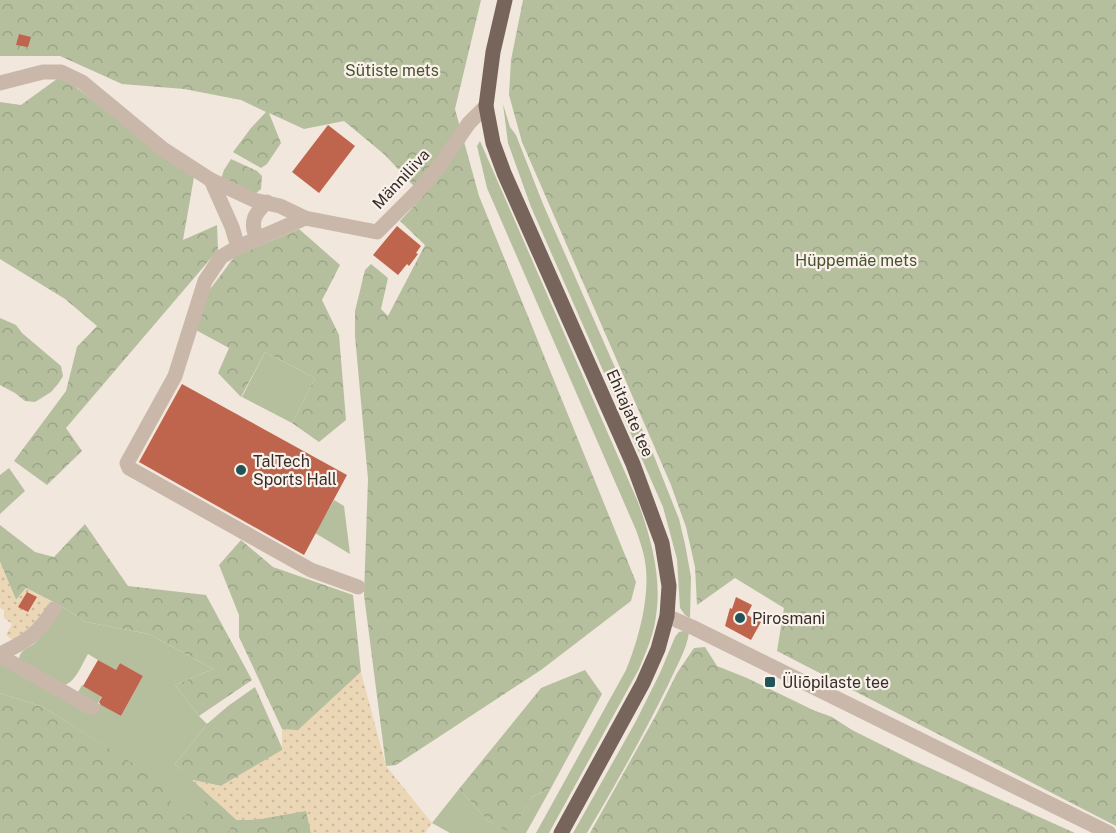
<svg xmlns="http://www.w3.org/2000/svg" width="1116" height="833" viewBox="0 0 1116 833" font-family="'Public Sans',sans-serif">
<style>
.grass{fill:#b5bf9e;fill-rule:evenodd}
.forest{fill:url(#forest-crowns)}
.sand{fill:url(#sand-dots)}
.building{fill:#bf654d}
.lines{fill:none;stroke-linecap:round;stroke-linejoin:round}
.minor{stroke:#c9b7aa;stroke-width:15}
.major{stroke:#77645b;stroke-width:15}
.poi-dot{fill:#215456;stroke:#f9f1ea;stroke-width:2}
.labels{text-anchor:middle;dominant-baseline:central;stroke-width:4.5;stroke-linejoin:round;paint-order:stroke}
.park-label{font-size:16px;fill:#47532e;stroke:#f9f1ea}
.street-label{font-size:16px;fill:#362d29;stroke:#f9f1ea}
.poi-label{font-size:16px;fill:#362d29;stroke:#f9f1ea;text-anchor:start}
</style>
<defs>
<pattern id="forest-crowns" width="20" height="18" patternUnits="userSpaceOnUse" patternTransform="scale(1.5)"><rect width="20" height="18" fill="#b5bf9e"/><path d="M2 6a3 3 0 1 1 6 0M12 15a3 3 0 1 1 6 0" fill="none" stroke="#9ca488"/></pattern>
<pattern id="sand-dots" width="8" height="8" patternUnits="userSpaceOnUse" patternTransform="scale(1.5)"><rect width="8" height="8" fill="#ebd7b6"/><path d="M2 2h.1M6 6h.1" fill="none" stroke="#cab99c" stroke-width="1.8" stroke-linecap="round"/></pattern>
</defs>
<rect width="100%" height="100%" fill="#f1e7dd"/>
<!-- grass -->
<g class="grass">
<polygon points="503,104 510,127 516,135 543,204 654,456 679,519 685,544 691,577 690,618 685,615 680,608 677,559 663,507 531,207 508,143"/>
<path d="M 480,141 L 638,502 C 651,538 662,577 656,616 C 654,634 646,652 639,669 L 549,833 L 536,833 L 626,670 C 639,639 652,591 644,556 C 642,547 639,539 636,530 L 487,188 L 477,146 Z"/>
<polygon points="265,352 315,378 292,423 242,397"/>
<polygon points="334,500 344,506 350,554 315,533"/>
<path d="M 61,606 L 86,622 L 149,634 L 213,669 L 175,685 L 199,716 L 207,724 L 175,764 L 251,833 L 0,833 L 0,694 L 149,774 L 43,707 L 0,693 L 0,664 L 77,694 L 82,685 L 93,691 L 108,666 L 88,654 C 82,664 76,681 65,685 L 19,660 C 20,649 28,649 35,643 C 46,633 53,619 61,606 ZM 120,663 L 143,676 L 121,716 L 98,703 Z"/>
<path d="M 683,631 L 689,632 C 687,649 676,667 669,683 C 644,734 616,784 587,833 L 573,833 L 636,721 L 660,673 L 675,637 L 679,632 Z"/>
<polygon points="551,788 526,833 450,833 432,823 459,789 488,821 511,832 532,797"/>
</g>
<!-- forest -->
<g class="forest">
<polygon points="0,0 481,0 455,109 479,196 636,582 631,601 541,670 396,765 386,766 364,595 368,479 355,336 355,311 365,270 371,264 388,278 381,309 388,316 425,245 400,221 423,196 385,155 344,121 304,129 269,113 281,143 267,164 261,168 233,152 251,128 266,112 241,100 184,89 122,84 60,56 0,56"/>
<polygon points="523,0 1116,0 1116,826 777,651 784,608 735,578 697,605 695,567 686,527 671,485 522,142 509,95 511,60"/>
<polygon points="61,76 194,177 183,240 217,225 218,250 66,428 82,451 47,485 14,461 66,391 77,347 97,326 65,299 0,259 0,102 21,105"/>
<polygon points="231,159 257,171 262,176 261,189 251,198 220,182 224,170"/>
<polygon points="299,229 340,265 322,300 339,335 346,420 319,442 292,423 315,378 265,352 241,397 218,373 229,348 194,329 205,296 235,256"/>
<polygon points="0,318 16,325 22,333 61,366 63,376 58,384 51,392 35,402 25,401 15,393 0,385"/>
<polygon points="9,468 25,491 0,514 0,475"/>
<polygon points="85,524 128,586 206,595 252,680 199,716 175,685 213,669 149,634 86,622 61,606 26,588 16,600 0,562 0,525 35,552 54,557"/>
<polygon points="241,540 273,567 353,595 361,672 298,731 282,729 239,637 239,615 219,565"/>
<polygon points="705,647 717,666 747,678 813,710 832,717 852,730 912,760 1075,833 590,833 656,715 677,673 694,648"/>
<polygon points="585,670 602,694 551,788 532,797 511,833 488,821 459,789 541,688"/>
<polygon points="255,687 283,750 221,786 192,780 175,764 207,724 228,706"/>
<polygon points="0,693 43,707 161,781 175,810 147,833 0,833"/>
<polygon points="205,801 221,801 231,819 219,833 171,833 168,828"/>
<polygon points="307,810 311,833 227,833 237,820 260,819"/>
</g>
<!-- sand -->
<g class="sand">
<polygon points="0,562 16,600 26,588 54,603 43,619 15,642 6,635 12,624 4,618 4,610 0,608"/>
<polygon points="361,672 386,766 432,823 425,833 311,833 306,811 260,819 237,820 192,780 221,786 282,750 282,729 298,730"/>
</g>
<!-- building -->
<g class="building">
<polygon points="19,34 31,37 28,47 16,45"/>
<polygon points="328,125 355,146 319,193 292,172"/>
<polygon points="397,226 421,246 416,253 418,254 409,266 407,264 398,275 373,255"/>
<polygon points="182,384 347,475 304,555 139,462"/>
<polygon points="27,592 37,597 28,612 18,607"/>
<polygon points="736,597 752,605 747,615 761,622 751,640 725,626 730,608 732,609"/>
<polygon points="98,660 116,670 120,663 143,676 121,716 101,705 99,702 102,697 83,686"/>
</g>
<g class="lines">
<!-- minor -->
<g class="minor">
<polyline points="0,83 43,72 61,72 82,82 163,149 211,180 254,200 280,206 305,218"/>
<polyline points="211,180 232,227 238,247"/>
<path d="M 257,238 C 249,222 255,213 267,202"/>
<polyline points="358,587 311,570 129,468 127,463 175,376 205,281 221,257 238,247 305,218 377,232 418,191 440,165 469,123 486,106"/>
<polyline points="667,616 692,627 1109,833"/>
<path d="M 0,654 C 26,642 38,634 54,609"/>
<polyline points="0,656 92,708"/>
</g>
<!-- major -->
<polyline class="major" points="505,0 493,52 486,106 493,143 504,173 633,464 662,543 669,586 667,616 658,649 643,683 561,833"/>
</g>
<!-- markers -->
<g class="poi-dot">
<circle cx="241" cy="470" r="6"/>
<circle cx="740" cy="618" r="6"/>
<rect x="764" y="676" width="12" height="12" rx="3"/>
</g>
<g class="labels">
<!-- park labels -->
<g class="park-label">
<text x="392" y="70">Sütiste mets</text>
<text x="856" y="260">Hüppemäe mets</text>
</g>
<!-- street labels -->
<g class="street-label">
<text transform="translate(401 179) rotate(-47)">Männiliiva</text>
<text transform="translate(630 413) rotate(66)">Ehitajate tee</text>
</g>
<!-- poi labels -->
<g class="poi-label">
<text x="253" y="461">TalTech<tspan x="253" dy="18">Sports Hall</tspan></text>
<text x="752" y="618">Pirosmani</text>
<text x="782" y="682">Üliõpilaste tee</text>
</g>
</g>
</svg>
